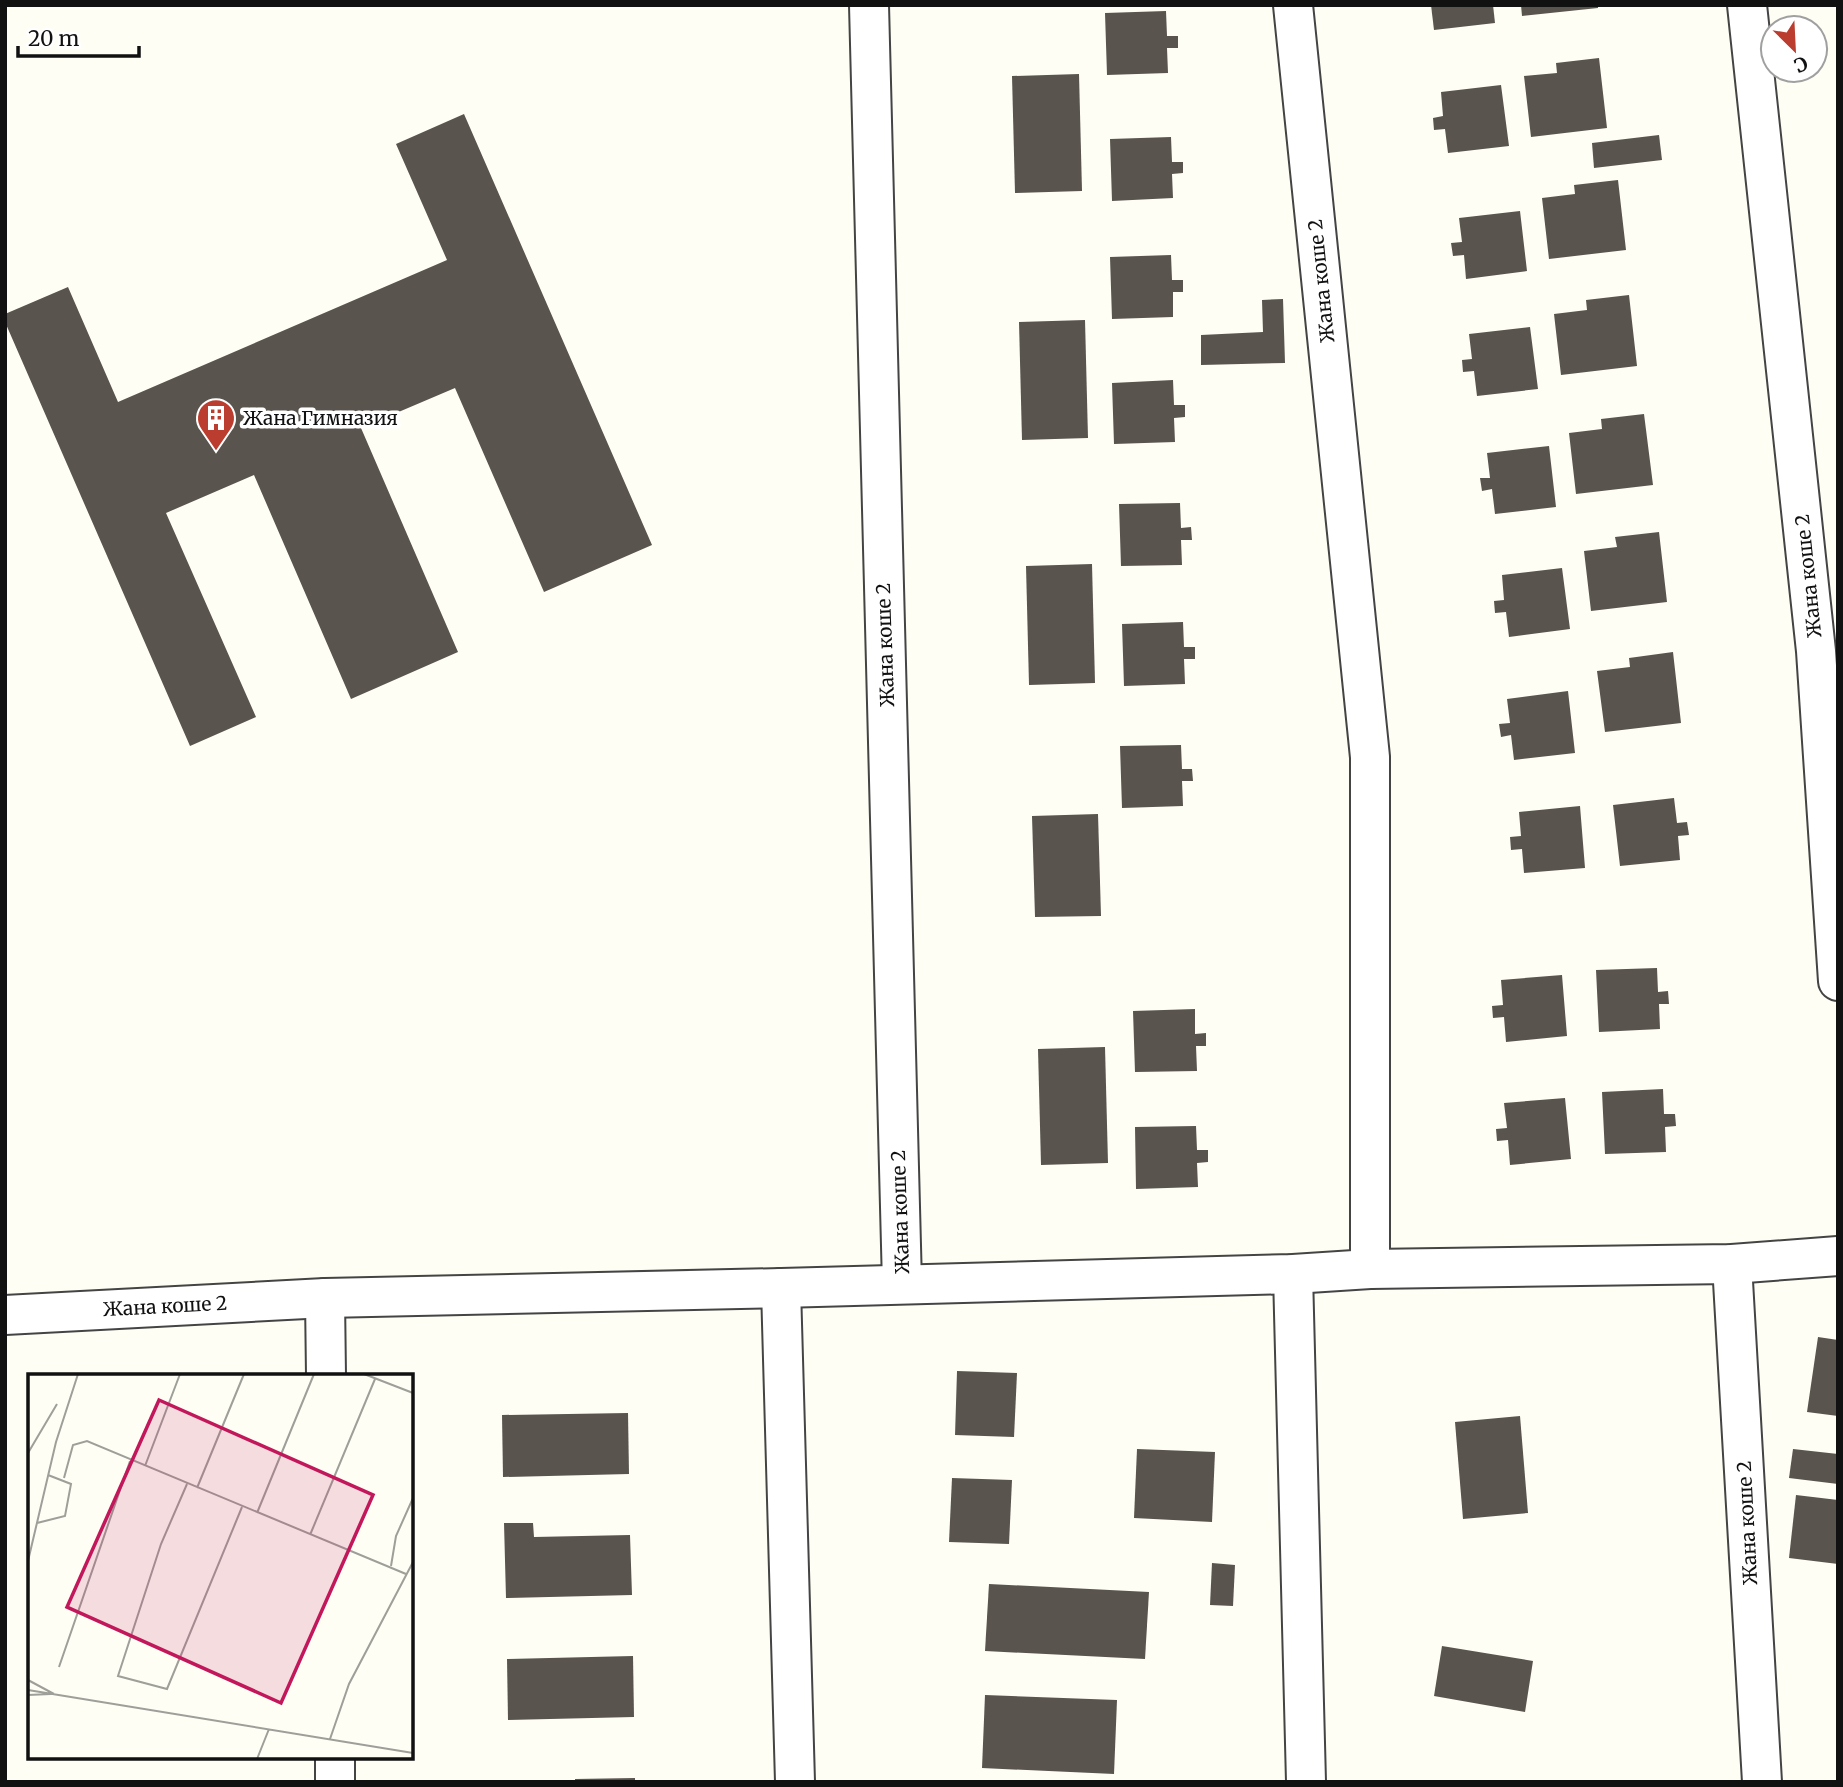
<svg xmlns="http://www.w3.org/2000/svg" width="1843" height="1787" viewBox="0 0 1843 1787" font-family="Merriweather,serif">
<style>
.building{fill:#59544e}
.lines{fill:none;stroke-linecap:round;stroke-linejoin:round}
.minor-casing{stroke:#444;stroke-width:42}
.minor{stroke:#fff;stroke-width:38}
.labels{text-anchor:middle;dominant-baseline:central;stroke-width:7;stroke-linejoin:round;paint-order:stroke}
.street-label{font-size:19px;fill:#111;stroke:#fff}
.poi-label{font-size:19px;fill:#111;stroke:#fff;text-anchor:start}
.inset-road{fill:none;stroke:#9f9f9a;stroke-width:2}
.view{fill:#c2185b;fill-opacity:0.15;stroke:#c2185b;stroke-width:3.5}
.inset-edge{fill:none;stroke:#111;stroke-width:3.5}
</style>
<rect width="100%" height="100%" fill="#fefef5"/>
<!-- building -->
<g class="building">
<polygon points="1431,5 1493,5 1495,23 1434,30"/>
<polygon points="1521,5 1598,5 1598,8 1522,16"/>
<polygon points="1166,11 1167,36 1178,36 1178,48 1167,48 1168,73 1107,75 1105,13"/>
<polygon points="1599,58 1607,128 1531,137 1524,76 1557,73 1556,63"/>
<polygon points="1079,74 1082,191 1015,193 1012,76"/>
<polygon points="1501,85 1509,146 1448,153 1445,129 1434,130 1433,118 1443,116 1441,92"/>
<polygon points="464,114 652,545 544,592 455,388 361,428 458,652 351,699 254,475 166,513 256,717 190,746 5,322 5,314 68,287 118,402 447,260 396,144"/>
<polygon points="1659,135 1662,160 1594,168 1592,143"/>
<polygon points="1171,137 1172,162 1183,162 1183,173 1172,174 1173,198 1112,201 1110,139"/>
<polygon points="1618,180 1626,250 1549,259 1542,198 1575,194 1574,185"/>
<polygon points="1520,211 1527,271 1466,279 1464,255 1453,256 1451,243 1462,242 1459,218"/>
<polygon points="1171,255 1172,280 1183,280 1183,292 1173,292 1173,317 1112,319 1110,257"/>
<polygon points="1629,295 1637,366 1561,375 1554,314 1587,310 1586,300"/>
<polygon points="1283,299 1285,363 1201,365 1201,335 1263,332 1262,300"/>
<polygon points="1085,320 1088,438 1022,440 1019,322"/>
<polygon points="1530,327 1538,389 1477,396 1474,371 1463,372 1462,360 1472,359 1469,334"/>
<polygon points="1173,380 1174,405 1185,405 1185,417 1174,418 1175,442 1114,444 1112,383"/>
<polygon points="1644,414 1653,485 1576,494 1569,433 1602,429 1601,419"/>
<polygon points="1549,446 1556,507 1495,514 1492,489 1482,491 1480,478 1490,478 1487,453"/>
<polygon points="1180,503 1181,528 1191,527 1192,540 1181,540 1182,565 1121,566 1119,504"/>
<polygon points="1659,532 1667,602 1591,611 1584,551 1617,547 1615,537"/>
<polygon points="1092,564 1095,683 1029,685 1026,566"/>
<polygon points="1562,568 1570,629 1509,637 1506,612 1495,613 1494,601 1504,600 1502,575"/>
<polygon points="1183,622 1184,647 1195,647 1195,659 1184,659 1185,684 1124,686 1122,624"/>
<polygon points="1673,652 1681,723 1605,732 1597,671 1630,667 1629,658"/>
<polygon points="1568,691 1575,753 1514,760 1511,735 1501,737 1499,724 1510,723 1507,699"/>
<polygon points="1181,745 1182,769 1192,769 1193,781 1182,781 1183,806 1122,808 1120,746"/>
<polygon points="1674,798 1677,823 1687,822 1689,835 1678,836 1680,860 1620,866 1613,805"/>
<polygon points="1580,806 1585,868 1524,873 1522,849 1511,850 1510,837 1521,836 1519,812"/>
<polygon points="1098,814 1101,916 1035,917 1032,816"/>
<polygon points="1657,968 1658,992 1668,991 1669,1004 1659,1004 1660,1029 1599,1032 1596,970"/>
<polygon points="1562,975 1567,1036 1506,1042 1504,1017 1493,1018 1492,1006 1503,1005 1501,980"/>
<polygon points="1195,1009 1195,1034 1206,1033 1206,1046 1196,1046 1197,1071 1135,1072 1133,1011"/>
<polygon points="1105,1047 1108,1163 1041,1165 1038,1049"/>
<polygon points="1663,1089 1664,1114 1675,1114 1676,1126 1665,1127 1666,1152 1605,1154 1602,1092"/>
<polygon points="1565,1098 1571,1159 1510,1165 1508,1140 1497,1141 1496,1129 1507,1128 1504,1103"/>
<polygon points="1196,1126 1197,1150 1208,1150 1208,1162 1197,1163 1198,1187 1136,1189 1135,1127"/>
<polygon points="1818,1337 1838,1340 1838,1416 1807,1412"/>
<polygon points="957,1371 1017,1373 1014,1437 955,1435"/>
<polygon points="628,1413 629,1474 503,1477 502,1415"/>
<polygon points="1520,1416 1528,1513 1463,1519 1455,1422"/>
<polygon points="1137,1449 1215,1452 1212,1522 1134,1518"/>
<polygon points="1793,1449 1838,1454 1838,1484 1789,1478"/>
<polygon points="952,1478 1012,1480 1009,1544 949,1542"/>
<polygon points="1796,1495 1838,1500 1838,1564 1789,1558"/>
<polygon points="504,1523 533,1523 534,1537 630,1535 632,1595 506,1598"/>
<polygon points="1212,1563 1235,1565 1233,1606 1210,1605"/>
<polygon points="989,1584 1149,1592 1145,1659 985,1651"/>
<polygon points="1442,1646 1533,1661 1525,1712 1434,1696"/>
<polygon points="633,1656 634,1717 508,1720 507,1659"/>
<polygon points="985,1695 1117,1700 1114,1774 982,1768"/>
<polygon points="635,1778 635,1782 575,1782 575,1779"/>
</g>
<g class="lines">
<defs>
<g id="minor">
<polyline points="869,5 902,1284"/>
<polyline points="1293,5 1370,757 1370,1269"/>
<polyline points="1747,5 1816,651 1838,981"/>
<polyline points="1732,1264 1762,1782"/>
<polyline points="1293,1274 1306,1782"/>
<polyline points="781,1288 795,1782"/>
<polyline points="325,1298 326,1376"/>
<polyline points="5,1315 325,1298 781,1288 1293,1274 1370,1269 1732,1264 1838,1256"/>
<polyline points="335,1757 335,1782"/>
</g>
</defs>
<!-- minor casing -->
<use href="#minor" class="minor-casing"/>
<!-- minor -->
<use href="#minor" class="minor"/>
</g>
<!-- icons -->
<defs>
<symbol id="building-pin" viewBox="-11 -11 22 30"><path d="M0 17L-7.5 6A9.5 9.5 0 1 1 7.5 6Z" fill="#bb3d2f" stroke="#fff"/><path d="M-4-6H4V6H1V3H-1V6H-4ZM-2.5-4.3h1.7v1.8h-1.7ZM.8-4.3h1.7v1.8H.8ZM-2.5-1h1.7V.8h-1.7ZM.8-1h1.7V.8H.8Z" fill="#fff"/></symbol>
</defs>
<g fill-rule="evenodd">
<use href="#building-pin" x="194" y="396" width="44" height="60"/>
</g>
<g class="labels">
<!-- street labels -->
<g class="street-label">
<text transform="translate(1321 281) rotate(-96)">Жана коше 2</text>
<text transform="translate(1808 576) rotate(-96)">Жана коше 2</text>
<text transform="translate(885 645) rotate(-92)">Жана коше 2</text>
<text transform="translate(900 1212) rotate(-92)">Жана коше 2</text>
<text transform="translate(165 1306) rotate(-3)">Жана коше 2</text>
<text transform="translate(1747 1523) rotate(-93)">Жана коше 2</text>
</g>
<!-- poi labels -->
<g class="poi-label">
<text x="243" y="418">Жана Гимназия</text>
</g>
</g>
<!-- overview -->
<g transform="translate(28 1374)">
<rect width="385" height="385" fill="#fefef5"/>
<path class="inset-road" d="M 336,0 L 385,19M 0,79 L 29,30M 117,92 L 152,0M 36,104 L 45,71 L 59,67 L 378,200M 159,110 L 133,170 L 90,302 L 139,315 L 214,133M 169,114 L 216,0M 229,139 L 286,0M 9,149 L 37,142 L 43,110 L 20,101M 282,161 L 347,5M 0,187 L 28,68 L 50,0M 363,192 L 368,162 L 385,124M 31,293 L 102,87M 0,306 L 26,320M 0,316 L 385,379M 0,321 L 23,320M 302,365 L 321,310 L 385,188M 229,385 L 241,355"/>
<path class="view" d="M 131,26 L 345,121 L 253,329 L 39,233 Z"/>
<rect width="385" height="385" class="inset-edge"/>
</g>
<!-- border -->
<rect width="1843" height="1787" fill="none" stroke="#111111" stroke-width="14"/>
<!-- north arrow -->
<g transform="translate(1794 49) rotate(156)"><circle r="33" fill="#ffffff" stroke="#a0a0a0" stroke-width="2"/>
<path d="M0-5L12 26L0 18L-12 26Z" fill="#bb3d2f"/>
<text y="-10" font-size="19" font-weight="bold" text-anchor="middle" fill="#111111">С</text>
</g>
<!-- scale -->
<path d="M18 46v10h121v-10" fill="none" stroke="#111111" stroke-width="3.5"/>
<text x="28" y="46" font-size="21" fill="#111111" stroke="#ffffff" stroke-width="5" paint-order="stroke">20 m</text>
</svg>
